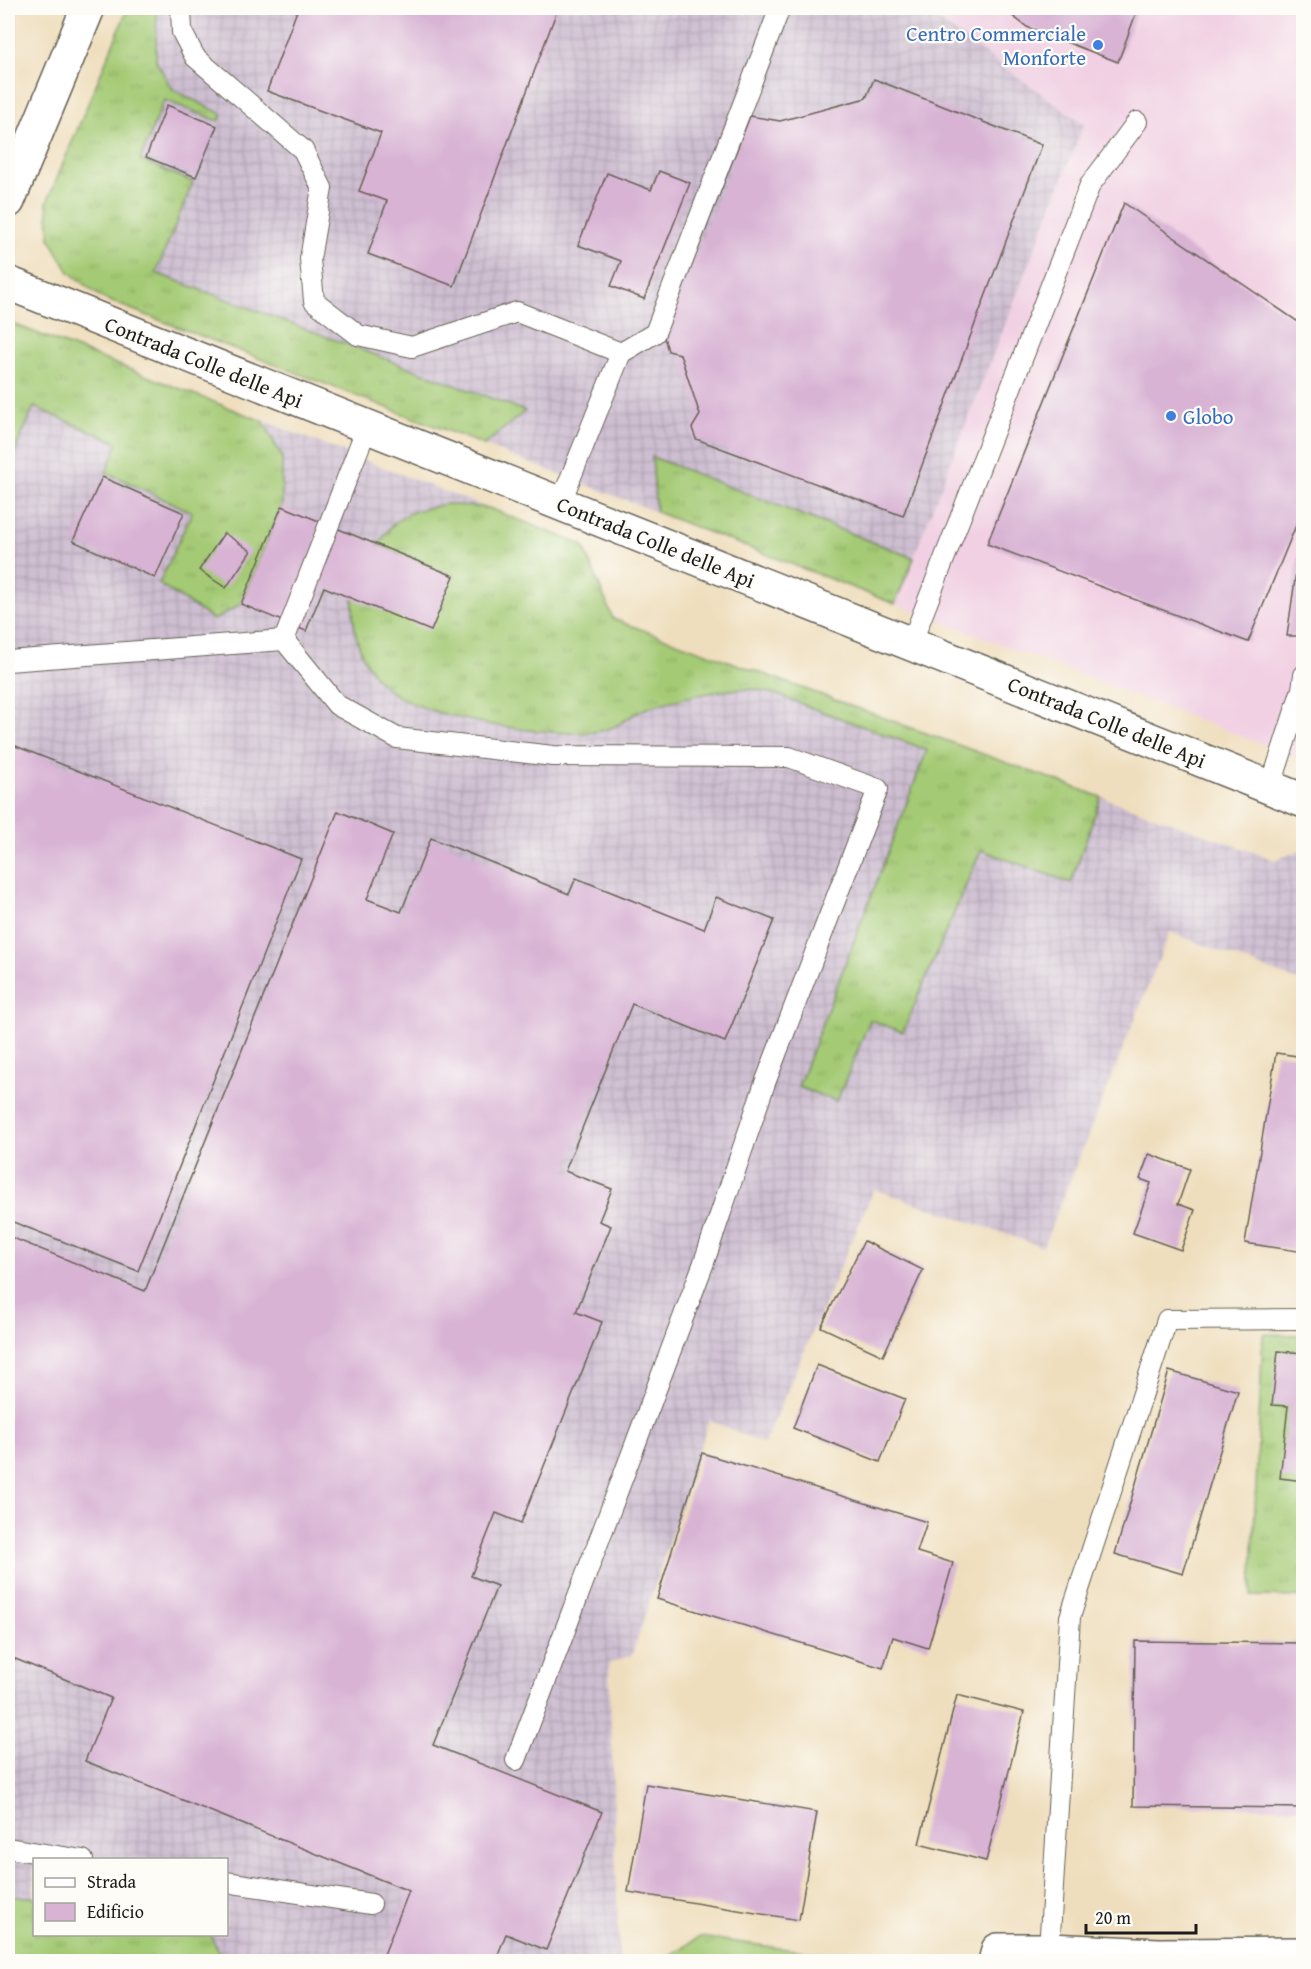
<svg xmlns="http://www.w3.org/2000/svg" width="1311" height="1969" viewBox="0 0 1311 1969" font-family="'Gentium Book Plus',serif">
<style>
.built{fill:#f1d0e3}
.industrial{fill:url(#industrial-grid)}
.grass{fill:url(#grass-tufts);stroke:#607348;stroke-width:1.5}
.building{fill:#d8b3d4}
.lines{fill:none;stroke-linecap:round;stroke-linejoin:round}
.service-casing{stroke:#666054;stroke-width:22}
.minor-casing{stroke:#666054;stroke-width:36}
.primary-casing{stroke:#666054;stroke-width:36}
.service{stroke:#fff;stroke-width:20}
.minor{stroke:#fff;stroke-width:33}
.primary{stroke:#fff;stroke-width:33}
.shop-dot{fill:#3f7fe0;stroke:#fdfcf7;stroke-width:2}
.labels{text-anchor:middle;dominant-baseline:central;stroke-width:4.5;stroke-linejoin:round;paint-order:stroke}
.shop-label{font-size:21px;fill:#366cbe;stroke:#fdfcf7;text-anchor:end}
.street-label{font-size:21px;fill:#1c1c1c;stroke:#fdfcf7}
</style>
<defs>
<pattern id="industrial-grid" width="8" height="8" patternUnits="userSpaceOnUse" patternTransform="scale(1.5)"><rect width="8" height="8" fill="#cebed1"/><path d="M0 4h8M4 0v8" fill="none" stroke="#b0a3b3"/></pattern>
<pattern id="grass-tufts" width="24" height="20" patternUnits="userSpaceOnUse" patternTransform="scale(1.5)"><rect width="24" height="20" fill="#a4ca74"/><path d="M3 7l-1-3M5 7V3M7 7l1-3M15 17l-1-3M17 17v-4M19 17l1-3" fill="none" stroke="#8dad64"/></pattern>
</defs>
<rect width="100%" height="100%" fill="#fdfcf7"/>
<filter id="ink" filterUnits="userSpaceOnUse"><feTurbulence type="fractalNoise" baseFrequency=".0167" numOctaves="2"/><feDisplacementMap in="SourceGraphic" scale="12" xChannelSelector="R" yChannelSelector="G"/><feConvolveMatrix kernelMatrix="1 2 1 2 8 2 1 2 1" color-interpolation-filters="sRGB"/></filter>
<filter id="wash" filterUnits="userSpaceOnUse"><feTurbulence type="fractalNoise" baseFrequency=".008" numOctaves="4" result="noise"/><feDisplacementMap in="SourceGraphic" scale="24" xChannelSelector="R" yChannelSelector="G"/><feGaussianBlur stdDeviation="1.35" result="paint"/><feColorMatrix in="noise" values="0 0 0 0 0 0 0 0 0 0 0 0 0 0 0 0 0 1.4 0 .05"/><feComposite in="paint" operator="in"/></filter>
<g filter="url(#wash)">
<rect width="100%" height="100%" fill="#efdebd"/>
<!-- built -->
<polygon class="built" points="921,8 1303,8 1303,760 895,604 1084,124"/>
<!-- industrial -->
<g class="industrial">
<polygon points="128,8 921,8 1084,124 895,604 102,298 69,272 50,239 47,202"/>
<polygon points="8,322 583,545 613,619 1275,860 1303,849 1303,983 1170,932 1043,1247 874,1189 764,1444 709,1420 632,1655 609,1663 619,1961 224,1961 210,1935 226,1934 226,1860 34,1860 34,1897 8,1897"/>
</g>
<!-- grass -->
<g class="grass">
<polygon points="128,8 157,8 156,61 173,90 222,114 219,121 164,100 140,160 193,182 156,273 525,411 484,445 102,298 69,272 50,239 47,202"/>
<polygon points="8,322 263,421 282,457 282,506 241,604 214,620 159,584 192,512 106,472 118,443 34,407 8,467"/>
<polygon points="652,457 914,558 895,604 656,512"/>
<path d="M 446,504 L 489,508 L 583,545 L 613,619 L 1101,797 L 1071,883 L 981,850 L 903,1032 L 870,1020 L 837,1101 L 798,1087 L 927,750 C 889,736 850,722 812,708 C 792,701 768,689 747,689 C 722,689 668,700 645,709 C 631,714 619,727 605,730 C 561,741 425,719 390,691 C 361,668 352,633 353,598 L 453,576 L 379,545 C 397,511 411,512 446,504 Z"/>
<polygon points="1263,1334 1303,1335 1303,1597 1251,1596"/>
<polygon points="8,1897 34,1897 34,1934 210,1935 224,1961 8,1961"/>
<polygon points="700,1937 872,1961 660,1961"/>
</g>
<g id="blocks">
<!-- building -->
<g class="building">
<polygon points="298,8 558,8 454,286 368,254 387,201 359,191 381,133 267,91"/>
<polygon points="1002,8 1138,8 1118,62 1027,27"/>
<polygon points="874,79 1042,145 903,516 696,439 692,428 700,415 680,354 668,351 664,337 750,116 780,121 866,98"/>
<polygon points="167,105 217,126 196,177 146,157"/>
<polygon points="659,171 690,183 644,299 611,286 621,261 578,245 607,173 651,190"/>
<polygon points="1124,203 1304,326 1304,506 1248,642 987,544"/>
<polygon points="102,477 184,513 155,578 73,541"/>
<polygon points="282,506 454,576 431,631 324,587 306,631 241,604"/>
<polygon points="1302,530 1304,636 1287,636"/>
<polygon points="224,533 251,551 226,588 199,570"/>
<polygon points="8,743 301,859 138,1271 8,1220"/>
<polygon points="338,811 393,834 367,899 401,912 431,838 569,894 576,878 704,929 716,897 774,920 725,1042 632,1004 565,1171 612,1189 599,1221 611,1226 576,1312 602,1322 521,1523 496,1513 471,1576 497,1586 433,1745 602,1812 546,1950 506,1934 495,1962 381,1962 409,1891 85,1761 111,1698 8,1656 8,1236 145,1291"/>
<polygon points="1276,1053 1304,1057 1304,1252 1245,1243"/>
<polygon points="1149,1154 1190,1169 1178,1204 1195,1210 1181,1250 1133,1233 1151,1183 1140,1179"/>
<polygon points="864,1241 923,1270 883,1356 821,1327"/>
<polygon points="1278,1351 1304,1353 1304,1481 1280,1478 1288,1406 1272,1405"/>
<polygon points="817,1365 905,1399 880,1462 793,1428"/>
<polygon points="1169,1371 1238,1391 1183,1574 1115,1554"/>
<polygon points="702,1453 927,1522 917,1552 953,1563 928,1648 893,1637 883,1668 657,1599"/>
<polygon points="1135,1641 1304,1643 1304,1808 1133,1806"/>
<polygon points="957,1695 1024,1712 986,1861 919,1844"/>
<polygon points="646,1784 817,1812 799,1920 628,1892"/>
</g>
</g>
</g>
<g filter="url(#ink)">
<use href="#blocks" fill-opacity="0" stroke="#666054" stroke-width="1.5"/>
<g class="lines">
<defs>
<g id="service">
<polyline points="181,8 182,32 195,57 303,150 322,188 310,259 314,301 358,335 412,347 517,312 621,353"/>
<polyline points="560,504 621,353 655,333 780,8"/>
<polyline points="284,640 337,705 397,738 553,756 789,757 878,789 765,1083 703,1265 516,1760"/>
<polyline points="911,644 1090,185 1137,122"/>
<polyline points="8,661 284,640 367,427"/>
<polyline points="1270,788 1302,689 1304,675"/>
<polyline points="8,1848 83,1860"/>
<polyline points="226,1882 371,1904"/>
<polyline points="1049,1950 1070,1617 1167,1320 1304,1319"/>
</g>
<g id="minor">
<polyline points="8,283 1304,801"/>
<polyline points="995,1962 998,1950 1049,1950 1159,1955 1304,1954"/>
</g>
<polyline id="primary" points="8,201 88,8"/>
</defs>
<!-- service casing -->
<use href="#service" class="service-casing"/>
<!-- minor casing -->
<use href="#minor" class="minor-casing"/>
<!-- primary casing -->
<use href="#primary" class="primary-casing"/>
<!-- service -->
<use href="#service" class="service"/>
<!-- minor -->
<use href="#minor" class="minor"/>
<!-- primary -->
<use href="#primary" class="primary"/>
</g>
</g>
<!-- markers -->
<g class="shop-dot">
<circle cx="1098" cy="45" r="6"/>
<circle cx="1171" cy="416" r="6"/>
</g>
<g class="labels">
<!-- shop labels -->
<g class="shop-label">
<text x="1086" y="33">Centro Commerciale<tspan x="1086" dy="24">Monforte</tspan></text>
<text x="1183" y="416" text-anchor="start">Globo</text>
</g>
<!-- street labels -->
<g class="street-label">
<text transform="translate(204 362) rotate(22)">Contrada Colle delle Api</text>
<text transform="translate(656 542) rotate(22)">Contrada Colle delle Api</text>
<text transform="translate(1107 722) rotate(22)">Contrada Colle delle Api</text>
</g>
</g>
<!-- margin -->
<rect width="1311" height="1969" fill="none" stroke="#fdfcf7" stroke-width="30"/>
<!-- legend -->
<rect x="33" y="1858" width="195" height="78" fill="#fdfcf7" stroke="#a3a29f" stroke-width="1.5"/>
<rect x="45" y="1878" width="30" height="9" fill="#ffffff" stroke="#a3a29f" stroke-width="1.5"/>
<text x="87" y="1888" font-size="18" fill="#1c1c1c">Strada</text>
<rect x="45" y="1903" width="30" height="18" fill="#d8b3d4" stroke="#a3a29f" stroke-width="1.5"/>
<text x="87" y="1918" font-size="18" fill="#1c1c1c">Edificio</text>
<!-- scale -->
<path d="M1086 1924v9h110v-9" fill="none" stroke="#1c1c1c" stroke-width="3"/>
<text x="1095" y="1924" font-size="18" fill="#1c1c1c" stroke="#fdfcf7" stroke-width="4.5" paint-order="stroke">20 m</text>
</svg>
